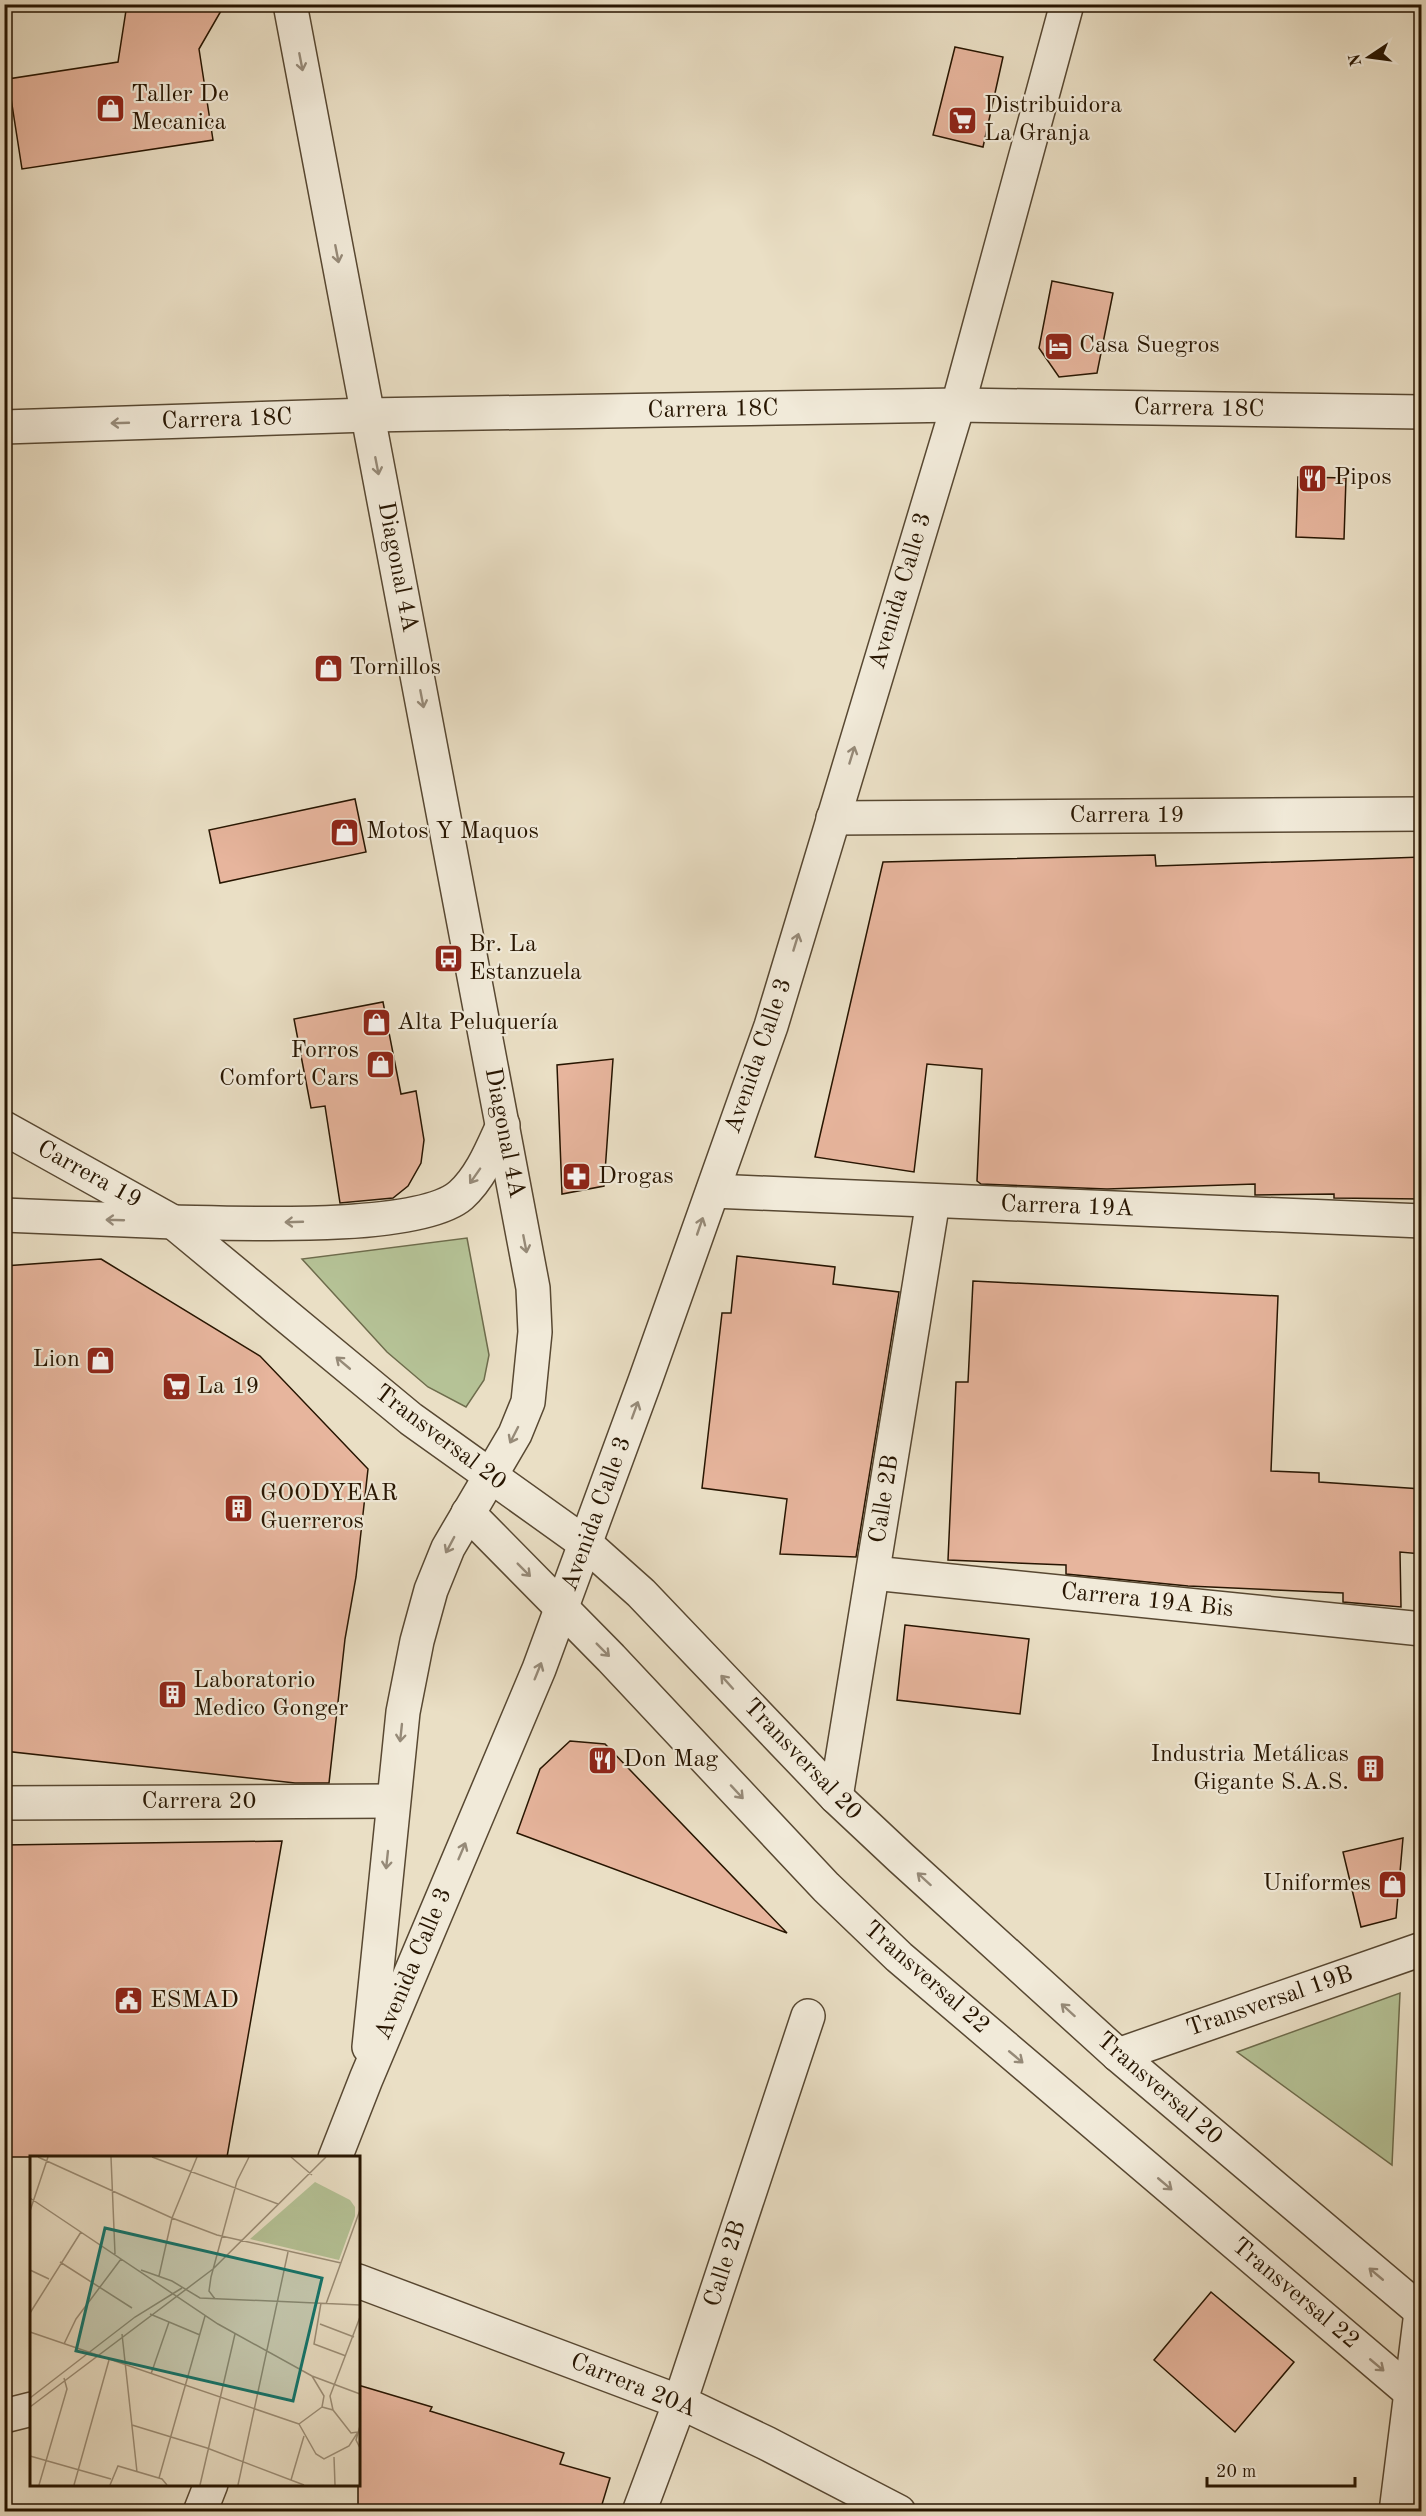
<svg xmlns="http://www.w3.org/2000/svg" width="1426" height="2516" viewBox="0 0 1426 2516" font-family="'Old Standard TT',serif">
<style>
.green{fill:#b5c296;stroke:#6e6c4c;stroke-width:1.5}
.building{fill:#e7b59d;stroke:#271501;stroke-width:1.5}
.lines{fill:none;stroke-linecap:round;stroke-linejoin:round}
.minor-casing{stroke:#584832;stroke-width:36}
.tertiary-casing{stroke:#584832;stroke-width:36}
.minor{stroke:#f1ead9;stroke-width:33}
.tertiary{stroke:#f1ead9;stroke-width:33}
.oneway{stroke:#968a78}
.labels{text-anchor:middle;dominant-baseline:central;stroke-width:4.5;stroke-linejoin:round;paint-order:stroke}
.poi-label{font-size:24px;fill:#271501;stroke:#f1ead9;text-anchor:start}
.street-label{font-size:24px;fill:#271501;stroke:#f1ead9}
.inset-road{fill:none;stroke:#9c8e77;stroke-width:1.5}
.view{fill:#0f766e;fill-opacity:0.15;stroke:#0f766e;stroke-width:3}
.inset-edge{fill:none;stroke:#271501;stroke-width:3}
</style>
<rect width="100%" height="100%" fill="#eadfc5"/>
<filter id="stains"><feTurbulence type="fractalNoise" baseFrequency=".00333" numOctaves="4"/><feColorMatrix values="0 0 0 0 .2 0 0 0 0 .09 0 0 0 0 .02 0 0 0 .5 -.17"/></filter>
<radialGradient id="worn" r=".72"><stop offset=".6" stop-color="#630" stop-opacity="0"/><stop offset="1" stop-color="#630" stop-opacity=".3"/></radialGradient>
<!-- green -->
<g class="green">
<polygon points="467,1238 489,1355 484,1380 466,1407 428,1387 387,1352 302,1259"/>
<polygon points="1400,1993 1392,2165 1237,2052"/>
</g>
<!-- building -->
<g class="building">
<polygon points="127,4 225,4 199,49 213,140 22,169 8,79 118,62"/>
<polygon points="955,47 1003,57 983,147 933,135"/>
<polygon points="1052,281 1113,293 1097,373 1059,377 1039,348"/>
<polygon points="1298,477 1346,478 1344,539 1296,537"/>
<polygon points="355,799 366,852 220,883 209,830"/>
<polygon points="1155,855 1156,866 1422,857 1422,1199 1334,1198 1334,1194 1255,1195 1255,1184 1107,1189 981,1184 977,1181 982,1069 927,1064 914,1172 815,1157 883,862"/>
<polygon points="383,1002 401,1094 416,1091 424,1140 421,1163 408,1186 393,1198 340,1203 325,1106 311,1108 294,1019"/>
<polygon points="613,1059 604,1186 562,1194 557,1065"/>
<polygon points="737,1256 835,1267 833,1284 899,1292 856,1557 780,1554 787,1499 702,1488 722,1313 731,1313"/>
<polygon points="101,1259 260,1356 368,1469 356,1577 345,1639 329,1783 295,1783 4,1751 4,1266"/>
<polygon points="973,1281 1278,1296 1271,1471 1319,1473 1319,1482 1422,1489 1422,1554 1400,1552 1401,1607 1343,1602 1343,1593 1188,1586 1066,1574 1066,1565 948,1560 956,1382 968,1382"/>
<polygon points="905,1625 1029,1639 1020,1714 897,1700"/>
<polygon points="570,1741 605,1744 787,1933 517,1833 540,1769"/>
<polygon points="1403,1838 1396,1918 1361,1927 1343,1852"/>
<polygon points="282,1841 227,2157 4,2157 4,1845"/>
<polygon points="1211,2292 1294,2362 1235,2432 1154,2360"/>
<polygon points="358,2385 432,2407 430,2411 564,2453 560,2464 610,2478 600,2511 358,2511"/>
</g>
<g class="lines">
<defs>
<g id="minor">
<polyline points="4,427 368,415 958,405 1422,412"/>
<polyline points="833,818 1422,814"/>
<polyline points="713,1191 1422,1221"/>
<polyline points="4,1215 173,1222"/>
<polyline points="873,1573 1422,1629"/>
<polyline points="836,1797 933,1201"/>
<polyline points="4,1803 393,1801"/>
<polyline points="1118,2055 1422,1949"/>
<polyline points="358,2281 680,2402 766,2443 899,2512"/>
<polyline points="4,2416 32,2409"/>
<polyline points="639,2512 680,2402 808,2016"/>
</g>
<g id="tertiary">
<polyline points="290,4 533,1288 535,1332 528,1402 515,1434 448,1548 431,1590 417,1641 403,1712 369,2047"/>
<polyline points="4,1128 173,1222 411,1419 586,1544 641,1593 836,1797 901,1858 1118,2055 1422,2312"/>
<path d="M 173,1222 C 233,1223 419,1232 461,1195 C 481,1177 492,1149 503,1125"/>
<polyline points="468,1513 611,1658 826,1887 899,1957 1422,2402"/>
<polyline points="335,2158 366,2079 539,1669 645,1381 771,1026 958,405 1067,4"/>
<polyline points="200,2512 211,2484"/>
<polyline points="1396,2512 1422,2304"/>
</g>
</defs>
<!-- minor casing -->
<use href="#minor" class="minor-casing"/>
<!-- tertiary casing -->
<use href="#tertiary" class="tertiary-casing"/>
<!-- minor -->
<use href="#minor" class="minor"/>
<!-- tertiary -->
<use href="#tertiary" class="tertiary"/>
</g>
<!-- one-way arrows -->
<defs><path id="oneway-shaft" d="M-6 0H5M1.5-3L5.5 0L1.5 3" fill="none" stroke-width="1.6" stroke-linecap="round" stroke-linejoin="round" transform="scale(1.5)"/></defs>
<g class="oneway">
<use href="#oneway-shaft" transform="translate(301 62) rotate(79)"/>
<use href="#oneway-shaft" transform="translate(337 254) rotate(79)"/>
<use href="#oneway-shaft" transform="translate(120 423) rotate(178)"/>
<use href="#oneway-shaft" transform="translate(377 466) rotate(79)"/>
<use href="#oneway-shaft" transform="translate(422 699) rotate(79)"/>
<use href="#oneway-shaft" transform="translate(852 755) rotate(-73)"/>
<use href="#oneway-shaft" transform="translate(796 942) rotate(-73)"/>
<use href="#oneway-shaft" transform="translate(475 1176) rotate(125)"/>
<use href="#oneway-shaft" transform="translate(115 1220) rotate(-178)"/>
<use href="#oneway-shaft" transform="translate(294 1222) rotate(178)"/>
<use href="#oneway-shaft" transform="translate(700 1226) rotate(-71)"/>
<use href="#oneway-shaft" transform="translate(525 1244) rotate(79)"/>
<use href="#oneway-shaft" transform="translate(343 1363) rotate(-140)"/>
<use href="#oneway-shaft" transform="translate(635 1410) rotate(-70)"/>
<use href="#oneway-shaft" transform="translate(514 1435) rotate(117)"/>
<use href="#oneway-shaft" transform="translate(450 1545) rotate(118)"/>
<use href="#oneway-shaft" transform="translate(524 1570) rotate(45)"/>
<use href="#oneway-shaft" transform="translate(603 1650) rotate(45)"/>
<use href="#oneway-shaft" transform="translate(538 1671) rotate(-68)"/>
<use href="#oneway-shaft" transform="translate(727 1682) rotate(-132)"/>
<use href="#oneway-shaft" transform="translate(401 1733) rotate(96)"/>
<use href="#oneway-shaft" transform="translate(737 1792) rotate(47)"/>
<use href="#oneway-shaft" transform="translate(462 1851) rotate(-67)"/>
<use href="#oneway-shaft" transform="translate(387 1860) rotate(96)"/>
<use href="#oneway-shaft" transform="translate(924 1879) rotate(-138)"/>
<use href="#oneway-shaft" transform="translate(1068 2010) rotate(-138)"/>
<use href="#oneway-shaft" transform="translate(1016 2057) rotate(40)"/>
<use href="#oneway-shaft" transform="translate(1165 2184) rotate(40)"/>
<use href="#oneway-shaft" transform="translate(1376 2274) rotate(-140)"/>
<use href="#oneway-shaft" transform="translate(1377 2365) rotate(40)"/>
</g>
<!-- icons -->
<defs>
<symbol id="shop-square" viewBox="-11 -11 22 22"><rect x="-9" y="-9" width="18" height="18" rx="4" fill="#8f2418" stroke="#f1ead9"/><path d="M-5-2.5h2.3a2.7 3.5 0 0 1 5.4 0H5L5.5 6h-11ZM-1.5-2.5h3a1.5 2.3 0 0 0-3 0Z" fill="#fff"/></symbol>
<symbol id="supermarket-square" viewBox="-11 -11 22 22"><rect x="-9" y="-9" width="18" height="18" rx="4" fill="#8f2418" stroke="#f1ead9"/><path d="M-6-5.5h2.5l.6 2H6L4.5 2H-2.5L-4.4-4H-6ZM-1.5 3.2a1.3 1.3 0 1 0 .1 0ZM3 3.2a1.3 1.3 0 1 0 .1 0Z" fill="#fff"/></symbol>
<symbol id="hotel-square" viewBox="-11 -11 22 22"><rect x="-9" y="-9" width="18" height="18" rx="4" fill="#8f2418" stroke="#f1ead9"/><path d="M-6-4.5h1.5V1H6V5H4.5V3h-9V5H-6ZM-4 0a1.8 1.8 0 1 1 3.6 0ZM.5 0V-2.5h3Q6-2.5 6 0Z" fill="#fff"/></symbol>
<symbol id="restaurant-square" viewBox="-11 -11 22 22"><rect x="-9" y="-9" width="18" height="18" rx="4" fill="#8f2418" stroke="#f1ead9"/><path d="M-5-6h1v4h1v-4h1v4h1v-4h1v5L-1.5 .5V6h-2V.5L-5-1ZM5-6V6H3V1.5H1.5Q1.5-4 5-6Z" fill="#fff"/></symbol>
<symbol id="bus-square" viewBox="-11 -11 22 22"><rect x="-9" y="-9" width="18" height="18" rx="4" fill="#8f2418" stroke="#f1ead9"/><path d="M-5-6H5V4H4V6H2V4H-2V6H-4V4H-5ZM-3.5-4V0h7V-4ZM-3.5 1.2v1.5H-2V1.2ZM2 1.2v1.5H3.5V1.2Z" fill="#fff"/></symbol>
<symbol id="pharmacy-square" viewBox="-11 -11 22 22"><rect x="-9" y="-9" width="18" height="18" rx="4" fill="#8f2418" stroke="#f1ead9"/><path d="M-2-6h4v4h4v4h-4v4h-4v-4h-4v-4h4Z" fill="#fff"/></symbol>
<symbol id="building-square" viewBox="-11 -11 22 22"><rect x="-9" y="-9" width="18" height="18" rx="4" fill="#8f2418" stroke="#f1ead9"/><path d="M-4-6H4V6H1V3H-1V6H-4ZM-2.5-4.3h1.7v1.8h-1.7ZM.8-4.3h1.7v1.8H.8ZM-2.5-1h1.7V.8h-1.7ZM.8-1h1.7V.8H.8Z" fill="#fff"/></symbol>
<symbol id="civic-square" viewBox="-11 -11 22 22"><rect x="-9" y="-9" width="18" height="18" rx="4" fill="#8f2418" stroke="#f1ead9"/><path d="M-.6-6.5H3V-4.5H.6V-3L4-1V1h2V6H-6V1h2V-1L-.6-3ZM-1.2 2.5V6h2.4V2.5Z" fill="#fff"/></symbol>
</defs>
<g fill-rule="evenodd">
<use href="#shop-square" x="94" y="92" width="33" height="33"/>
<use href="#supermarket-square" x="946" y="104" width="33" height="33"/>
<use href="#hotel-square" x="1042" y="330" width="33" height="33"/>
<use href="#restaurant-square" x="1296" y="462" width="33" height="33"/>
<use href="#shop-square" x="312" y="652" width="33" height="33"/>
<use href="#shop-square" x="328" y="816" width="33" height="33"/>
<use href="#bus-square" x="432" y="942" width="33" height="33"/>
<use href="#shop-square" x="360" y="1006" width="33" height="33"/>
<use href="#shop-square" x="364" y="1048" width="33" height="33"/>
<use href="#pharmacy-square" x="560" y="1160" width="33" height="33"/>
<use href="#shop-square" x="84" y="1344" width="33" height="33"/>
<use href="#supermarket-square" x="160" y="1370" width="33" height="33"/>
<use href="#building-square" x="222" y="1492" width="33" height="33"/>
<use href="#building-square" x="156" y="1678" width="33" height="33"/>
<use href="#restaurant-square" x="586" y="1744" width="33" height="33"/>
<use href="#building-square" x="1354" y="1752" width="33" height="33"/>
<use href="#shop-square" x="1376" y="1868" width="33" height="33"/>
<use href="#civic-square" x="112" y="1984" width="33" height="33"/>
</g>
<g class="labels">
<!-- poi labels -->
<g class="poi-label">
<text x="131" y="95">Taller De<tspan x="131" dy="28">Mecanica</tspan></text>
<text x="984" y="106">Distribuidora<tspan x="984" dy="28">La Granja</tspan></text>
<text x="1079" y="346">Casa Suegros</text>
<text x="1334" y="478">Pipos</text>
<text x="349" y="668">Tornillos</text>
<text x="366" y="832">Motos Y Maquos</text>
<text x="469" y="945">Br. La<tspan x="469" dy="28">Estanzuela</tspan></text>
<text x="397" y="1023">Alta Peluquería</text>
<text x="359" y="1051" text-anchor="end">Forros<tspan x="359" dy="28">Comfort Cars</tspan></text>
<text x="598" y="1177">Drogas</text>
<text x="80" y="1360" text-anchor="end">Lion</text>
<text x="197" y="1387">La 19</text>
<text x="260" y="1494">GOODYEAR<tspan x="260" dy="28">Guerreros</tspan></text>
<text x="193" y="1681">Laboratorio<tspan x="193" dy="28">Medico Gonger</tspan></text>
<text x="1349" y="1755" text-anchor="end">Industria Metálicas<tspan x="1349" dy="28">Gigante S.A.S.</tspan></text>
<text x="623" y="1760">Don Mag</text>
<text x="1371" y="1884" text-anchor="end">Uniformes</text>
<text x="150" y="2001">ESMAD</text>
</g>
<!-- street labels -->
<g class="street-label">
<text transform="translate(1199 409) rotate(1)">Carrera 18C</text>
<text transform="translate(713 410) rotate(-1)">Carrera 18C</text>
<text transform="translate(227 420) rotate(-2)">Carrera 18C</text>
<text transform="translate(397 567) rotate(79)">Diagonal 4A</text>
<text transform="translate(901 591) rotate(-73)">Avenida Calle 3</text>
<text x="1127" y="816">Carrera 19</text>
<text transform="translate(759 1056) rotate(-71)">Avenida Calle 3</text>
<text transform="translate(504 1133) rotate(79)">Diagonal 4A</text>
<text transform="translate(89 1175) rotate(29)">Carrera 19</text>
<text transform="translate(1067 1207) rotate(2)">Carrera 19A</text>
<text transform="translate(440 1438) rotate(37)">Transversal 20</text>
<text transform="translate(885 1499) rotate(-81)">Calle 2B</text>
<text transform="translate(597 1514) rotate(-70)">Avenida Calle 3</text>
<text transform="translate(1147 1601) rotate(6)">Carrera 19A Bis</text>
<text transform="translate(802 1760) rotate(46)">Transversal 20</text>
<text x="199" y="1802">Carrera 20</text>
<text transform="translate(414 1964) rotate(-67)">Avenida Calle 3</text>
<text transform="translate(926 1978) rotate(41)">Transversal 22</text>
<text transform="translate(1270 2002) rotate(-19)">Transversal 19B</text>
<text transform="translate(1159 2089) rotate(41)">Transversal 20</text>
<text transform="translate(726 2264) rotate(-72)">Calle 2B</text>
<text transform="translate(1295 2294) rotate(40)">Transversal 22</text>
<text transform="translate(633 2386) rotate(22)">Carrera 20A</text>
</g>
</g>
<!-- overview -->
<g transform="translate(30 2156)">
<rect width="330" height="330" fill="#eadfc5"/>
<path d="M 285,26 L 320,44 L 325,51 L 325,60 L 309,104 L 220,83 Z" fill="#b5c296"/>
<path class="inset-road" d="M 8,1 L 142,62 L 187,79 L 311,107M 81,1 L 85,98M 122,1 L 248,48M 261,1 L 282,19M 0,42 L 188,168 L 282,220 L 330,238M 0,55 L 18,1M 30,106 L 102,152M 0,114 L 19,123M 111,114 L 142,125 L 170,142 L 330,149M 129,120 L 142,62 L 167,1M 185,143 L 179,135 L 181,121 L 207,25 L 219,1M 291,147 L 284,188 L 316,200M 296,148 L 330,54M 0,157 L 51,76M 120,158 L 170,179M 290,168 L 324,181M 0,176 L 269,268M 92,178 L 107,316M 34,188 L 46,163 L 91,103M 121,218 L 139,166M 282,220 L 294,240 L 292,251M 0,242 L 105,161 L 152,132M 0,251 L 183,113 L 296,1M 292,251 L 303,254 L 321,277 L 328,276M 303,254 L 300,240 L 330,161M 269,268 L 286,298 L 294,303 L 319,290 L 328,276M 269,268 L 292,251M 102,269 L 177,292 L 274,329M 330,270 L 326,284 L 330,292M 0,300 L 81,323M 304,301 L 305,329M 129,322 L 175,160M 261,324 L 274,280M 9,329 L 37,233 L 34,222M 44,329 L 79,204M 80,329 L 88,310 L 132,323 L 137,329M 170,329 L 205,178M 208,329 L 258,96"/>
<path class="view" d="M 75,72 L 292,122 L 263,245 L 46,195 Z"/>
<rect width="330" height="330" class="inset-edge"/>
</g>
<!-- margin -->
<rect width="1426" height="2516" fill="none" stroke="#eadfc5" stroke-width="24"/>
<rect x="6" y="6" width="1414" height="2504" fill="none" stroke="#271501" stroke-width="3"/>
<rect x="12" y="12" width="1402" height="2492" fill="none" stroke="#271501" stroke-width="1.5"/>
<!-- north arrow -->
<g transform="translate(1369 57) rotate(257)" stroke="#f1ead9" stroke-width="4.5" paint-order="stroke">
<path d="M0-4.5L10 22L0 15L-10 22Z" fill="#271501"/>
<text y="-9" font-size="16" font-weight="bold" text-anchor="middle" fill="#271501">N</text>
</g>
<!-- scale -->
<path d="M1207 2477v9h148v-9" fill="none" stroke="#271501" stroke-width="3"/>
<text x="1216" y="2477" font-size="18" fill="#271501" stroke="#f1ead9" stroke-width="4.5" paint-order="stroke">20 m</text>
<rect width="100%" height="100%" filter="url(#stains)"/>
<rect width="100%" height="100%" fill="url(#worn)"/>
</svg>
